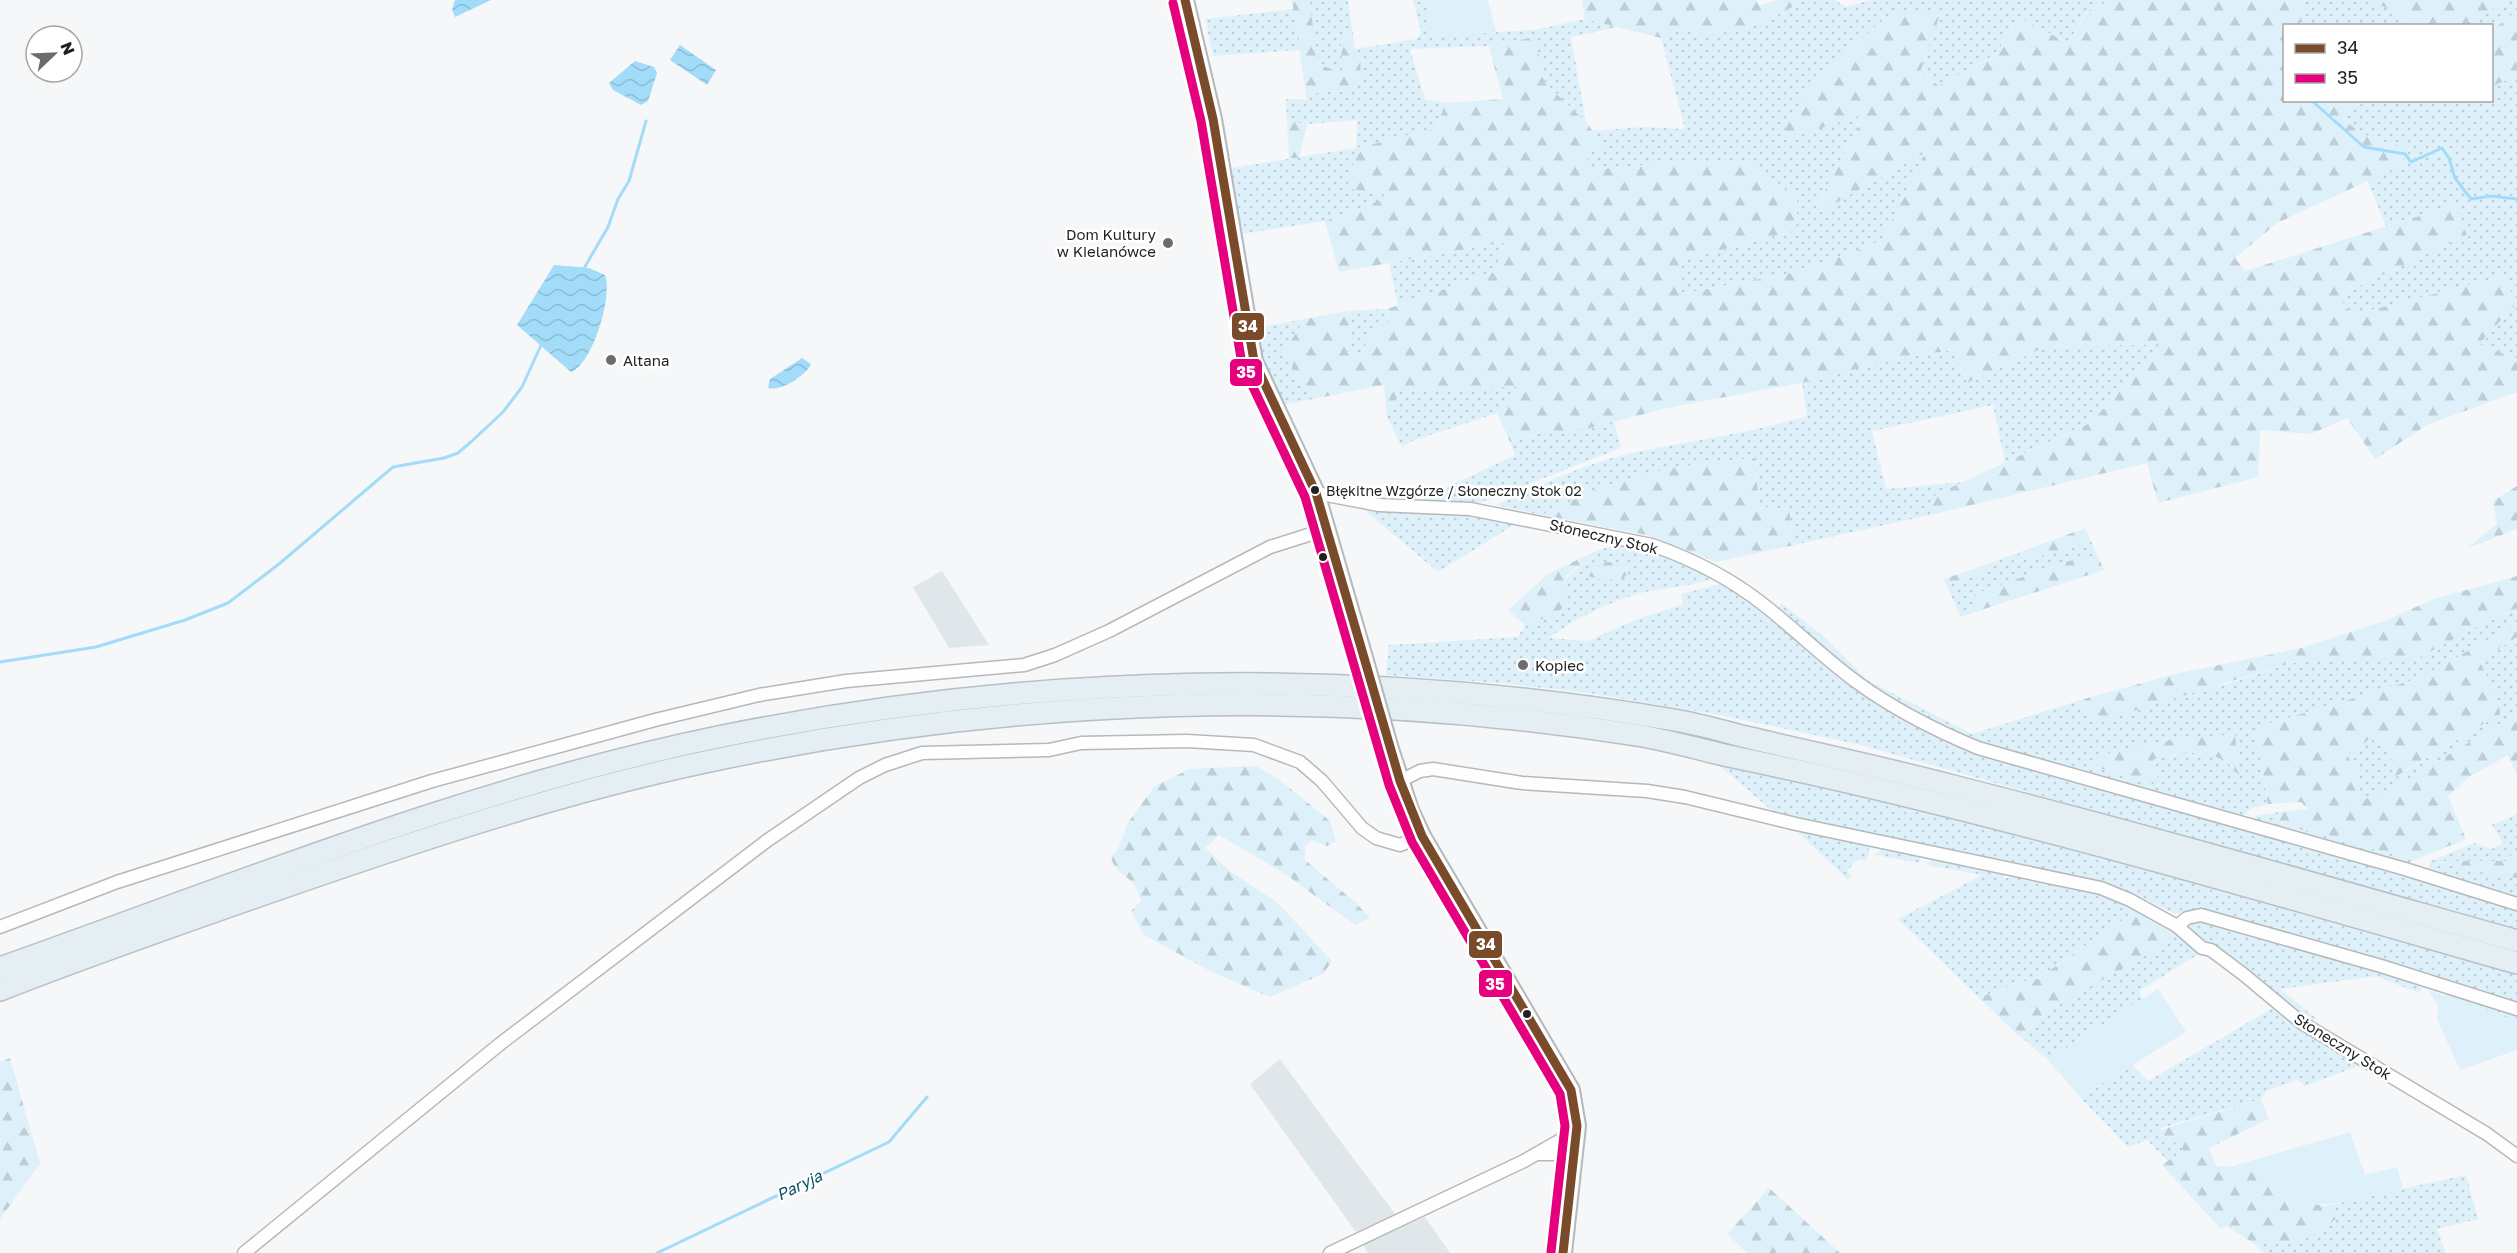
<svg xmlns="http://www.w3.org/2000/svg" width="2517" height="1253" viewBox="0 0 2517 1253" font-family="'Golos Text',sans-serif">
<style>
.built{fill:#e0e7eb}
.grass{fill:url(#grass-dots);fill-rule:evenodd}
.forest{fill:url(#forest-firs)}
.green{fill:#def1fb}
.water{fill:url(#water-waves)}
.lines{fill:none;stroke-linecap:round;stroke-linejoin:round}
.stream{stroke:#a2dcf9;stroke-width:3}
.street-casing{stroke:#b6b8b9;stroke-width:15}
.secondary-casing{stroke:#b6b8b9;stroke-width:20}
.highway-casing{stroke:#b6c0c5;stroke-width:24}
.street{stroke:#fefefe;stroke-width:12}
.secondary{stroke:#f7fafb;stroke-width:16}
.highway{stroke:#e5eef2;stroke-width:21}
.secondary-bridge-casing{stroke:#b6b8b9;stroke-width:20;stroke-linecap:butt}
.secondary-bridge{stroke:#f7fafb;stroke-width:16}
.bus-1-casing{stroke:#fff;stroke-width:14}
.bus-2-casing{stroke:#fff;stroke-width:14}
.bus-1{stroke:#7a4b2a;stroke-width:9}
.bus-2{stroke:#e5007d;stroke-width:9}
.poi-dot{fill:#6a6c6d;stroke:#fff;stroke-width:2}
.bus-dot{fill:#1f2121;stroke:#fff;stroke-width:2}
.labels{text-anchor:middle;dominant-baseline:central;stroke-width:5;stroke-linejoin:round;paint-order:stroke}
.bus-label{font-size:14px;fill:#1f2121;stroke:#fff;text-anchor:start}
.poi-label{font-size:15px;fill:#1f2121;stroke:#fff;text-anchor:start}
.street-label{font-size:15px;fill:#1f2121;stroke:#fff}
.water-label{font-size:16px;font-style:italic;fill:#09506a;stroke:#fff}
.line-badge{stroke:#fff;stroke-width:2}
.badge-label{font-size:16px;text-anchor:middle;font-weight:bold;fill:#fff}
</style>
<defs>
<pattern id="grass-dots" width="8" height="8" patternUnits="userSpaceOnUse" patternTransform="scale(1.5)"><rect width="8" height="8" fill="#def1fb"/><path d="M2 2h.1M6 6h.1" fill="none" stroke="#beced7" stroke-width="1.8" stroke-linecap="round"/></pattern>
<pattern id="forest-firs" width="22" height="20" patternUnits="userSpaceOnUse" patternTransform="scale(1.5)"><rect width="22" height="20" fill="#def1fb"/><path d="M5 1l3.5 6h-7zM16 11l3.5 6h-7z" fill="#beced7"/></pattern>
<pattern id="water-waves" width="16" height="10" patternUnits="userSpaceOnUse" patternTransform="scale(1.5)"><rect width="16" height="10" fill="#a2dcf9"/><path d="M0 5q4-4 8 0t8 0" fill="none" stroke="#8bbcd5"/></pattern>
</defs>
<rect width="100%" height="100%" fill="#f5f7f9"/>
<!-- built -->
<g class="built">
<polygon points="942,571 989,645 949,648 913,587"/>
<polygon points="1280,1059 1338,1138 1396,1215 1356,1232 1250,1084"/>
<polygon points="1425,1217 1450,1253 1368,1253 1363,1245"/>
</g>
<!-- grass -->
<g class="grass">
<polygon points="1309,0 1348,0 1353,35 1341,40 1343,73 1318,64"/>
<polygon points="1413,0 1426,0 1432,36 1534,30 1585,19 1618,27 1571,37 1586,122 1545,83 1534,37 1489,46 1410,49 1425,99 1445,103 1437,128 1357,148 1393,196 1325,221 1241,234 1231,168 1356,148 1357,120 1307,124 1287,121 1286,99 1306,100 1306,94 1341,91 1355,49 1416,39 1421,33"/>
<path d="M 1800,0 L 1835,0 L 1845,7 L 1871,0 L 2113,0 L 2088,10 L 2068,43 L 2018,17 L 1996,54 L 1939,86 L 1920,72 L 1893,11 L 1810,86 L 1778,142 L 1865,113 L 1812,216 L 1927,151 L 1881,241 L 1796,272 L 1681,294 L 1682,260 L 1796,230 L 1797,197 L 1747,162 L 1697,161 L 1586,170 L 1589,152 L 1604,146 L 1593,131 L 1642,127 L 1685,129 L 1661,38 C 1684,25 1685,33 1710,34 C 1731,34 1787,16 1800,0 Z"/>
<polygon points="2305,0 2373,0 2413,25 2300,26"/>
<polygon points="2506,0 2517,0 2517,11 2492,30 2492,26 2470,25"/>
<polygon points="1294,9 1301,50 1213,56 1205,19"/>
<path d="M 2517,76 L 2517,359 L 2478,344 L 2514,306 L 2507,275 L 2352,315 L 2338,296 L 2466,235 L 2454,205 L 2386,226 L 2367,180 L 2400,166 L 2409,147 C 2380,143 2366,138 2343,119 L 2348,108 L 2372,101 L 2492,100 L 2492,86 Z"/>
<polygon points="1507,242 1494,272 1398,305 1389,263"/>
<polygon points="1387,309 1389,323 1371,333 1361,355 1347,352 1352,334 1348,311"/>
<path d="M 1305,319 L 1283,353 L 1313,399 L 1283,405 C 1271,381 1255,356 1257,328 Z"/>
<path d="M 2166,344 L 2090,423 L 2005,462 L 1993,405 L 1872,431 L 1886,489 L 1963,482 L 1935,495 L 1930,515 L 1794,545 L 1789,509 L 1759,507 L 1755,458 L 1669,468 L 1595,490 L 1542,515 L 1496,505 C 1535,487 1582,465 1624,455 C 1685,441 1747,434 1807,416 L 1802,383 L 1888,360 L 1953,350 L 1967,383 L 2045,347 Z"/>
<polygon points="1527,386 1497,413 1412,441 1402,447 1387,417 1400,391"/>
<path d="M 1614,421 L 1621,448 L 1477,504 L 1421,500 L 1515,455 L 1510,442 C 1543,429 1580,430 1614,421 Z"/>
<polygon points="1361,507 1466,513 1520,521 1438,572"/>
<polygon points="2090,539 2099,559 2068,561 1975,594 1975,612 1961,617 1946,585 1988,571 1990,563 2023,551 2014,562 2063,550"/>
<path d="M 1629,542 L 1715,578 C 1691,587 1666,587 1641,593 C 1611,601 1574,619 1549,638 L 1588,641 L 1635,620 L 1684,604 L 1681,594 L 1724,583 L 1934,733 L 2517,908 L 2517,931 L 1861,745 L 1720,715 L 1588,693 L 1499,683 L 1386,675 L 1389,645 L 1518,637 L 1525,625 L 1551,616 C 1561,588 1562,572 1592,561 L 1598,550 Z"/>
<path d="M 1781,603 L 1822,635 L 1867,680 L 1972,734 L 2084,699 L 2081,714 L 2224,685 L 2291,663 L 2381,657 L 2410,662 L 2475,627 L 2517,608 L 2517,623 L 2420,678 L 2255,728 L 2268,804 L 2252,808 L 2242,817 L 2123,784 L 2079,768 L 2073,770 C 2000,750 1928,729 1866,684 C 1835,662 1807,635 1778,610 ZM 2235,734 L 2238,775 C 2221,745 2181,752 2154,759 L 2159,786 L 2086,764 L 2139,747 Z"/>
<polygon points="2517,637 2517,714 2384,793 2344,806 2360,792 2360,776 2347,755 2371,738 2389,753 2396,777 2500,714 2499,705 2480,661"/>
<polygon points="1714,761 1976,822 2517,975 2517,1005 2196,909 2176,914 2123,889 2081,876 1777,815"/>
<polygon points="2279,812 2276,817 2284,825 2415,860 2405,864 2253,820 2256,816"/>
<polygon points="2517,814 2517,847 2507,861 2435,862 2517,878 2517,898 2428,868 2431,861 2474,843 2492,849 2503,843 2492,825"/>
<polygon points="1797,831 1869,845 1869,854 1866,860 1857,860 1847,871 1851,876 1848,880"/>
<polygon points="1884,847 1920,856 1920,863 1875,855"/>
<polygon points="1933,857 2004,871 2004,879 2009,877 2012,873 2051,881 2052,886 2058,882 2106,896 2139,909 2036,979 2016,983 1979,998 1898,919 1982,875 1928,865"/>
<polygon points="2195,921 2204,921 2375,970 2422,988 2419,993 2376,976 2280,989 2318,1020 2311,1021 2192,931 2190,926"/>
<polygon points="2177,934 2197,948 2197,955 2139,991 2142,999 2048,1060 2021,1037 2047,1011 2172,940"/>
<polygon points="2452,992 2517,1013 2517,1021 2444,996"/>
<polygon points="2273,1008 2295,1025 2363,1064 2305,1086 2297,1080 2267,1091 2261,1099 2161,1128 2163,1142 2182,1142 2184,1151 2168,1161 2147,1140 2128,1147 2080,1097 2132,1065 2148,1081"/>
<polygon points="2466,1175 2478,1219 2437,1229 2446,1253 2264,1253 2252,1242 2264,1238 2287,1245 2334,1208 2325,1206"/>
</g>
<!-- forest -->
<g class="forest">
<polygon points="1292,0 1309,0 1319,65 1342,72 1341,40 1353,35 1355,49 1360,55 1361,83 1341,91 1306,94"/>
<path d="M 1582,0 L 1756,0 L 1759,6 L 1778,0 L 1800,0 C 1787,16 1731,34 1710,34 C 1685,34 1684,25 1661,38 L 1585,19 Z"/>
<path d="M 2113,0 L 2305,0 L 2300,25 L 2284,26 L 2284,100 L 2372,101 L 2348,108 L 2343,119 C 2366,138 2380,143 2410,147 L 2400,166 L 2277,223 L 2235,258 L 2245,271 L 2454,205 L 2467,235 L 2338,296 L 2352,315 L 2508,275 L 2514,306 L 2479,344 L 2517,359 L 2517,392 L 2429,424 L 2375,459 L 2347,418 L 2311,434 L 2260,430 L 2258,477 L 2158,503 L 2147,463 L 1930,515 L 1935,495 L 2090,423 L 2165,344 L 2045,347 L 1967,383 L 1953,350 L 1888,360 L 1816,380 L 1667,408 L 1586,429 L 1530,435 L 1510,442 L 1497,413 L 1526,386 L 1400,391 L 1387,417 L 1384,385 L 1313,399 L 1283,353 L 1305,319 L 1348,311 L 1352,334 L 1347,352 L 1361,355 L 1371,333 L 1389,323 L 1387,309 L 1494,272 L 1506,242 L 1339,272 L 1325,221 L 1392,196 L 1347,188 L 1357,148 L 1437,128 L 1445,103 L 1503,99 L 1489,46 L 1535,37 L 1545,83 L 1586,122 L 1604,146 L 1589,152 L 1586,170 L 1697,161 L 1747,162 L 1797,197 L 1796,230 L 1682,260 L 1682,294 L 1796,272 L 1881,241 L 1926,152 L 1811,217 L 1865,114 L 1777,142 L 1810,86 L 1893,11 L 1941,12 L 1920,72 L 1939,86 L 1996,54 L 2018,17 L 2068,43 L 2089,10 Z"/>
<polygon points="2373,0 2506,0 2470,26 2413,25"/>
<polygon points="2517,11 2517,76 2492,86 2492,30"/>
<polygon points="1287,121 1307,124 1299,158 1289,158"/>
<polygon points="1755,458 1759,507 1789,509 1794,545 1717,562 1647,535 1542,515 1595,490 1669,468"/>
<polygon points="2517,486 2517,529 2466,549 2497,524 2493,501"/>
<polygon points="2085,528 2090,539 2063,550 2013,562 2023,551"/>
<polygon points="1598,550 1592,561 1576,567 1566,576 1566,606 1551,616 1525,625 1508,610 1548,574"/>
<polygon points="2099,559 2104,570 1975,612 1975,594 2068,561"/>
<polygon points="1606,562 1623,563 1630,569 1624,578 1601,580 1585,575"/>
<polygon points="1990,563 1988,571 1946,585 1944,579"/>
<polygon points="2517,576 2517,608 2475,627 2410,663 2381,657 2291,663 2100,721 2081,714 2084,699 2175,674 2301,648 2387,620 2434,599"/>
<polygon points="2517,623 2517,637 2480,661 2499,705 2500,714 2395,777 2389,753 2371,738 2347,755 2360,776 2360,792 2346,805 2384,793 2517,714 2517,776 2508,755 2468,778 2448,796 2466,839 2415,860 2284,825 2276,816 2279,812 2308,809 2301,802 2268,804 2255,728 2420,678"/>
<path d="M 2235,734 L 2239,776 C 2221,746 2183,751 2154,759 L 2159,786 L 2086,764 C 2113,743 2198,739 2235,734 Z"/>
<path d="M 1256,766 L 1280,780 L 1330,821 L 1336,841 L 1327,846 L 1312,840 L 1305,846 L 1305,860 L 1356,903 L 1370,918 L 1355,925 L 1284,873 L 1219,835 L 1205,848 L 1231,872 L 1277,902 L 1332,961 L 1323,974 L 1270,997 L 1212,972 L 1144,935 L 1131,911 L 1141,901 C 1135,873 1118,879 1111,858 L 1119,847 L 1127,824 L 1154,787 L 1189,769 Z"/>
<polygon points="2517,847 2517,878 2478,872 2431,861 2507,861"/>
<polygon points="2139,909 2177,934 2173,940 2047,1011 2020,1037 1979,998 2017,983 2037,979"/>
<polygon points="10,1058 40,1164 0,1219 0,1062"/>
<path d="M 2261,1099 L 2269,1119 L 2209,1148 L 2216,1166 L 2254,1167 C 2281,1201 2294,1200 2334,1208 L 2337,1218 C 2327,1226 2298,1246 2285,1244 C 2271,1242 2266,1237 2252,1242 L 2226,1226 L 2221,1229 L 2162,1165 L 2183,1151 L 2182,1143 L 2163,1142 L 2154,1132 Z"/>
<polygon points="1769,1188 1840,1253 1747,1253 1727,1234"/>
</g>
<!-- green -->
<g class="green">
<polygon points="1426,0 1488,0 1496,32 1432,36"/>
<polygon points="2158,989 2186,1032 2080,1097 2048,1060"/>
<polygon points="2428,990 2517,1021 2517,1050 2460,1070 2437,1019 2438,1006"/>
<path d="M 2350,1132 L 2365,1175 L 2397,1167 L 2403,1189 C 2360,1198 2310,1218 2272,1189 C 2265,1183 2259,1174 2254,1167 L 2233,1166 Z"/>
</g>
<!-- water -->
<g class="water">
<polygon points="455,0 491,0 455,17 452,9"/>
<polygon points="680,45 716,70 707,85 670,60"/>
<polygon points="635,61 654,67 657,73 648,101 641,105 613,90 609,83"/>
<path d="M 554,265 L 589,268 L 605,275 C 613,295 593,363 571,372 L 517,325 Z"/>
<path d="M 802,358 L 811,364 C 807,375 780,392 768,388 L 770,379 Z"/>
</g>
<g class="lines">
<!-- stream -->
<g class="stream">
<polyline points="2311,100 2364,147 2405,154 2411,162 2442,148 2449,158 2455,178 2471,199 2491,196 2517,199"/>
<polyline points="583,270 608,227 618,199 629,181 646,121"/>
<polyline points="0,662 96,647 185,620 228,603 279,564 393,467 444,458 458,453 472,441 503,412 522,387 542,343"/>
<polyline points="657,1253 889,1142 927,1097"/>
</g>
<defs>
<g id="street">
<path d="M 1316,493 L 1379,505 L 1470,509 L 1652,545 C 1692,559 1730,578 1764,605 C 1796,630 1825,659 1858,683 C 1895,710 1937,731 1978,748 L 2405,869 L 2517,904"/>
<polyline points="1400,781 1420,771 1433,769 1522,783 1647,791 1685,797 1796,824 2101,888 2130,900 2177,926 2202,948 2211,950 2243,974 2302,1023 2487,1134 2517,1156"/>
<polyline points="2177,926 2187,918 2201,915 2381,966 2517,1009"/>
<polyline points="0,927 117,882 432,781 655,720 759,695 846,681 1024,665 1055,655 1109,631 1270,547 1327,529"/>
<polyline points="1538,1154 1574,1154"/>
<polyline points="244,1253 500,1044 768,840 859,778 885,765 922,753 1049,750 1081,743 1187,741 1254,745 1300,762 1322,781 1362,828 1376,838 1400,845 1422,836"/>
<polyline points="1330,1253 1524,1161 1566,1137 1576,1137"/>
</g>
<g id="secondary">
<polyline points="1185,0 1213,119 1254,361 1316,493 1363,654"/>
<polyline points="1389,746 1410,810 1422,836 1571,1090 1577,1126 1563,1253"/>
</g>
<g id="highway">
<path d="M 0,968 C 237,884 471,788 718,737 C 1033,673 1357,666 1674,720 C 1700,724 1725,732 1750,738 C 1818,754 1885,768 1953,786 C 2142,834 2329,888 2517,941"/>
<path d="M 0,990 C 97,952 195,918 293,884 C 429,837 564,792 705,762 C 1010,697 1327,686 1636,735 C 1666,740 1695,748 1724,755 C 1767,764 1809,773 1852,783 C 2075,835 2296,900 2517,963"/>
</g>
</defs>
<!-- street casing -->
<use href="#street" class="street-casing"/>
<!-- secondary casing -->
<use href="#secondary" class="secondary-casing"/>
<!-- highway casing -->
<use href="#highway" class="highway-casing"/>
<!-- street -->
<use href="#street" class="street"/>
<!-- secondary -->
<use href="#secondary" class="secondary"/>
<!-- highway -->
<use href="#highway" class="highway"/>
<defs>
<polyline id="secondary-bridge" points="1363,654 1389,746"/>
</defs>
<!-- secondary-bridge casing -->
<use href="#secondary-bridge" class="secondary-bridge-casing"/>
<!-- secondary-bridge -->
<use href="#secondary-bridge" class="secondary-bridge"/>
<defs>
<polyline id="bus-1" points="1185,0 1213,119 1254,361 1316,493 1400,781 1422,836 1571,1090 1577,1126 1563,1253"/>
<polyline id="bus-2" points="1173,3 1201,121 1242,364 1305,497 1389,785 1412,842 1560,1094 1565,1126 1551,1252"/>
</defs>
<!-- bus-1 casing -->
<use href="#bus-1" class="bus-1-casing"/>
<!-- bus-2 casing -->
<use href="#bus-2" class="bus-2-casing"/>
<!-- bus-1 -->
<use href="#bus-1" class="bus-1"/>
<!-- bus-2 -->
<use href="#bus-2" class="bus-2"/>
</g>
<!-- markers -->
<g class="poi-dot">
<circle cx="1168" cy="243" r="6"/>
<circle cx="611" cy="360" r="6"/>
<circle cx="1523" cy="665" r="6"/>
</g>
<g class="bus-dot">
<circle cx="1315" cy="490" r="5"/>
<circle cx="1323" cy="557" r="5"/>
<circle cx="1527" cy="1014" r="5"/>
</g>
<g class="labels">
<!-- bus labels -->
<g class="bus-label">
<text x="1326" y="490">Błękitne Wzgórze / Słoneczny Stok 02</text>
</g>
<!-- poi labels -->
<g class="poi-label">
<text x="1156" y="234" text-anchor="end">Dom Kultury<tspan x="1156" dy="17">w Kielanówce</tspan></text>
<text x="623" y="360">Altana</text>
<text x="1535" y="665">Kopiec</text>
</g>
<!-- street labels -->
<g class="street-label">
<text transform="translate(1604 536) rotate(13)">Słoneczny Stok</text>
<text transform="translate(2343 1046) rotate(32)">Słoneczny Stok</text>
</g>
<!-- water labels -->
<g class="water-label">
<text transform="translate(799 1185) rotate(-26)">Paryja</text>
</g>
</g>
<g class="line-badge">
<rect x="1231" y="312" width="34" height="29" rx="6" fill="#7a4b2a"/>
<rect x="1229" y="358" width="34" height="29" rx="6" fill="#e5007d"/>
<rect x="1468" y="930" width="35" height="29" rx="6" fill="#7a4b2a"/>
<rect x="1478" y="969" width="35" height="29" rx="6" fill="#e5007d"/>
</g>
<g class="badge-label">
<text x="1248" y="332">34</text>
<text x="1246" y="378">35</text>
<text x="1486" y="950">34</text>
<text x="1495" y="990">35</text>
</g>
<!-- legend -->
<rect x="2283" y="24" width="210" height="78" fill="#ffffff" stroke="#a5a6a6" stroke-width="1.5"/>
<rect x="2295" y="44" width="30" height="9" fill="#7a4b2a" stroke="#a5a6a6" stroke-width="1.5"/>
<text x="2337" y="54" font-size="18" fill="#1f2121">34</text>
<rect x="2295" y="74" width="30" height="9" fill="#e5007d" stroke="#a5a6a6" stroke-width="1.5"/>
<text x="2337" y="84" font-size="18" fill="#1f2121">35</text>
<!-- north arrow -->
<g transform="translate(54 54) rotate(67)"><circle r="28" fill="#ffffff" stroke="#a5a6a6" stroke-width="1.5"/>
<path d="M0-4.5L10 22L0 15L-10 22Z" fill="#6a6c6d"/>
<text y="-9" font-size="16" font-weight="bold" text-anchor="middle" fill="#1f2121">N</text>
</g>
</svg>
